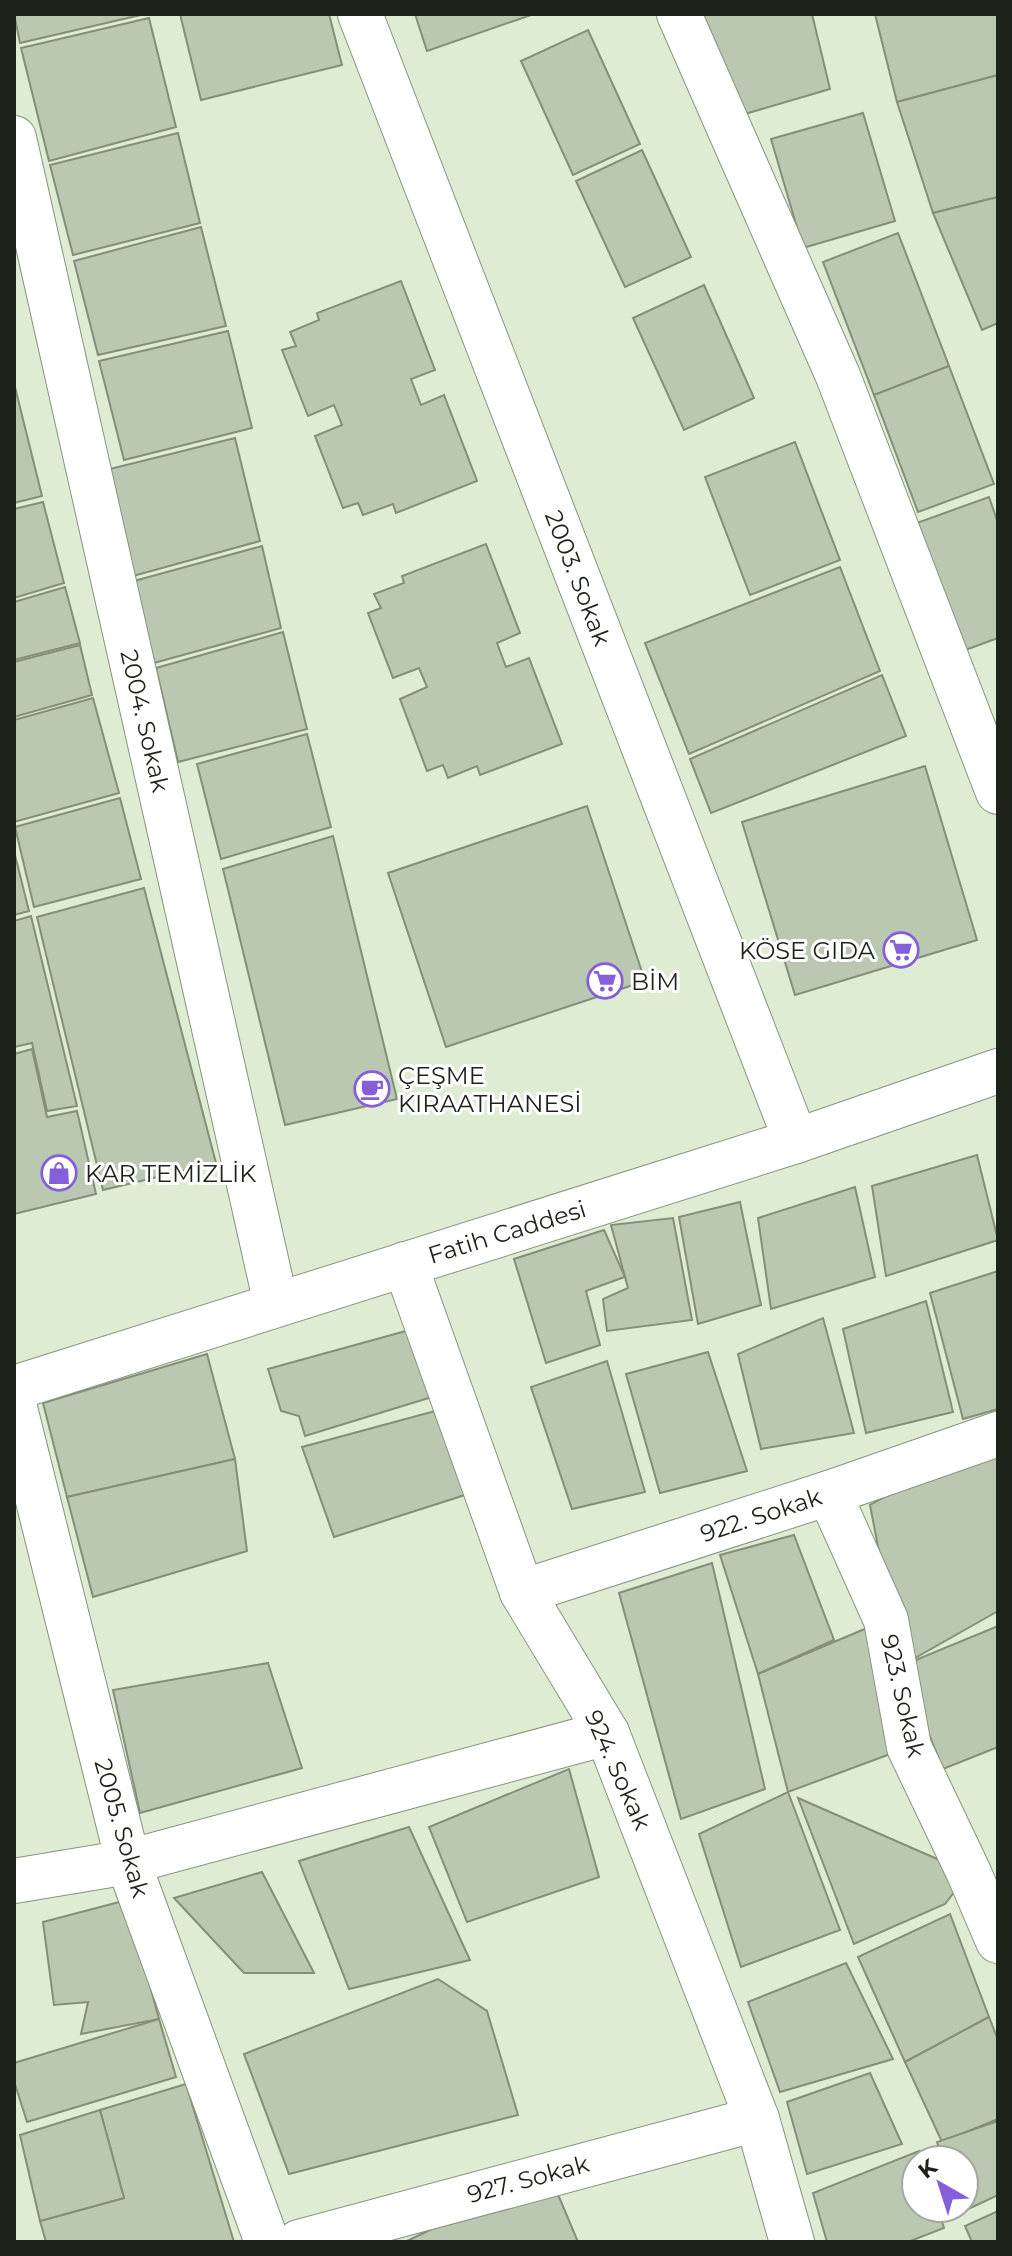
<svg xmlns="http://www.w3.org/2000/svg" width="1012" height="2256" viewBox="0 0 1012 2256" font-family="Montserrat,sans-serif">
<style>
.building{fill:#bbc8b1;stroke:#838f79;stroke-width:2}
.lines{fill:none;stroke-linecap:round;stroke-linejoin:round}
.street-casing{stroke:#87947e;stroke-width:46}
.secondary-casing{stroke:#87947e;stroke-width:46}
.street{stroke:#fff;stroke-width:44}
.secondary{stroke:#fff;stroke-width:44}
.labels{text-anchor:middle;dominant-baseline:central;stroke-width:6;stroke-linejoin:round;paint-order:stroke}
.street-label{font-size:24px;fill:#1e231a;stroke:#fff}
.poi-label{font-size:24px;fill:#1e231a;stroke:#fff;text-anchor:start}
</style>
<rect width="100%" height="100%" fill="#deecd4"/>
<!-- building -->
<g class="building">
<polygon points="14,14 145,14 20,43"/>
<polygon points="180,14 329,14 342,65 201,100"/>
<polygon points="415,14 534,14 427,51"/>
<polygon points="695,14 812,14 830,89 728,119"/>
<polygon points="875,14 998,14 998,75 897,102"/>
<polygon points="149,18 176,127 49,161 21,48"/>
<polygon points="588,30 640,144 573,175 521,61"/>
<polygon points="998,75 998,197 933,213 897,102"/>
<polygon points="863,113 895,221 803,248 771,139"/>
<polygon points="178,133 200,223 73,255 50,165"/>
<polygon points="642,150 691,257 625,287 576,181"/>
<polygon points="998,197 998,323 982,330 933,213"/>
<polygon points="201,227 226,326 98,355 74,261"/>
<polygon points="898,233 949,366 874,395 823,262"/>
<polygon points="401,281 435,370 411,379 421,405 444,395 477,481 396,513 393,504 363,515 358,503 343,508 315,436 342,425 334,405 308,416 282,350 296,346 290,332 319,320 317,313"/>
<polygon points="704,285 754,398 684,430 633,318"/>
<polygon points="228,331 252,428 124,460 99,361"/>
<polygon points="949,366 994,484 918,512 874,395"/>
<polygon points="14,383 42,496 14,503"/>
<polygon points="235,438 260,541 133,576 106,470"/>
<polygon points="795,442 840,560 750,595 705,477"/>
<polygon points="989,497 998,523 998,638 960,652 914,524"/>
<polygon points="43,502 64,583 14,598 14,509"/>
<polygon points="486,544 520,633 497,643 506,667 529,658 562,744 480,775 477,766 448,778 443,765 427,771 400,699 427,687 419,668 393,678 368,613 381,608 374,594 404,583 402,576"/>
<polygon points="262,546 281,628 154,663 134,581"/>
<polygon points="840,567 880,671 689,754 645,643"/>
<polygon points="65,587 80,643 14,660 14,602"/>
<polygon points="283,632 307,729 178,762 156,668"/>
<polygon points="80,645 92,695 14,717 14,662"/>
<polygon points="882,675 906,736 711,813 690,759"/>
<polygon points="93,698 119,793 14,822 14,720"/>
<polygon points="307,734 331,827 221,859 197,764"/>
<polygon points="925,766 977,940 795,995 742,822"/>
<polygon points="120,798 141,879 34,907 15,827"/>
<polygon points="587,806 645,981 446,1047 388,873"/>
<polygon points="333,836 397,1099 285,1125 223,869"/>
<polygon points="14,851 29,911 14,915"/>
<polygon points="144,888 216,1163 103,1190 37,917"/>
<polygon points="31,916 77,1106 47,1111 32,1043 14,1047 14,921"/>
<polygon points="32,1049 47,1117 77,1111 96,1194 14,1214 14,1054"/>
<polygon points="977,1155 998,1240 886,1276 872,1186"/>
<polygon points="855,1187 875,1277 771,1309 758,1218"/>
<polygon points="740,1202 761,1305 698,1324 679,1217"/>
<polygon points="673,1218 692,1320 607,1331 603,1299 628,1288 611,1225"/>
<polygon points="604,1230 625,1277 586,1291 600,1345 546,1363 514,1259"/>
<polygon points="998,1271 998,1409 963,1419 930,1293"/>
<polygon points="926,1301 953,1412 866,1433 843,1329"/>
<polygon points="823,1318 854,1433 761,1449 738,1354"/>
<polygon points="413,1329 435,1396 305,1436 299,1416 281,1411 268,1369"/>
<polygon points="708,1352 747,1471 660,1493 626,1374"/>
<polygon points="207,1354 235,1459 67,1497 43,1403"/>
<polygon points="607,1361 645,1492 572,1509 531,1387"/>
<polygon points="439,1410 468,1494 334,1537 302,1447"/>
<polygon points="998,1434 998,1611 901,1666 870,1505"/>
<polygon points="235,1459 247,1551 93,1597 67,1497"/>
<polygon points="794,1535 834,1640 758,1674 720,1555"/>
<polygon points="712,1563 765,1789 681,1819 619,1593"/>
<polygon points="886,1620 909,1747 788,1792 758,1674"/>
<polygon points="998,1626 998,1747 943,1769 901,1666"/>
<polygon points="268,1663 302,1768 140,1813 113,1690"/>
<polygon points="569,1769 599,1877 467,1922 429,1827"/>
<polygon points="788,1792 840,1930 741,1967 699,1834"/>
<polygon points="798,1798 969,1873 945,1904 854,1944"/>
<polygon points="409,1827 470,1960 349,1989 299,1861"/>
<polygon points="262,1872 314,1973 244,1973 174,1898"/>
<polygon points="127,1900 159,2019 81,2034 88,2002 54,2005 43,1922"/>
<polygon points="950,1914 989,2017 905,2062 858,1957"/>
<polygon points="846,1963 893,2059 780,2092 748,2002"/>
<polygon points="438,1979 487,2011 518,2115 289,2174 244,2054"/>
<polygon points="989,2017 998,2040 998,2119 942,2142 905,2062"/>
<polygon points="159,2019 176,2077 27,2122 14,2081 14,2063"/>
<polygon points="870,2073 902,2144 807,2174 787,2102"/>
<polygon points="186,2084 234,2242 46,2242 40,2221 124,2198 100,2110"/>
<polygon points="100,2110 124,2198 40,2221 20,2135"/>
<polygon points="998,2121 998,2195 962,2212 964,2160 943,2160 937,2142"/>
<polygon points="919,2151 922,2160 916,2160 916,2208 938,2208 944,2228 908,2242 827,2242 813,2193"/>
<polygon points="549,2173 578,2242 407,2242 407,2241"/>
<polygon points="998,2211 998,2242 972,2242 965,2226"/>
</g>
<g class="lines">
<defs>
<g id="street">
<polyline points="360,14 796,1141"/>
<polyline points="679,14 838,376 998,792"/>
<polyline points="14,138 276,1304"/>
<polyline points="405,1264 522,1592 607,1733 757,2119 792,2242"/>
<polyline points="14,1404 128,1862 267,2242"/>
<polyline points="829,1493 886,1620 909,1747 969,1873 998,1941"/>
<polyline points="522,1592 829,1493 998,1434"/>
<polyline points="14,1881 128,1862 607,1733"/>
<polyline points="299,2242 757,2119"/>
</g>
<polyline id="secondary" points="14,1388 796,1141 998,1071"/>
</defs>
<!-- street casing -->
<use href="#street" class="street-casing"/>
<!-- secondary casing -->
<use href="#secondary" class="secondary-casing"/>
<!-- street -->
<use href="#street" class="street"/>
<!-- secondary -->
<use href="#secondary" class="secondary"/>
</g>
<!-- icons -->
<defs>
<symbol id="supermarket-ring" viewBox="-11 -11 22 22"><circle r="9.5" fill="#fff" stroke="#855fd9" stroke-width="1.5"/><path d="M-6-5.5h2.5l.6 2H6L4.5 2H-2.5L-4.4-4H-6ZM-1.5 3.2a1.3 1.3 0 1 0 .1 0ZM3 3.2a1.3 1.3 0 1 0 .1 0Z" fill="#855fd9"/></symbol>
<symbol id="cafe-ring" viewBox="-11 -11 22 22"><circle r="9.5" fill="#fff" stroke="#855fd9" stroke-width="1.5"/><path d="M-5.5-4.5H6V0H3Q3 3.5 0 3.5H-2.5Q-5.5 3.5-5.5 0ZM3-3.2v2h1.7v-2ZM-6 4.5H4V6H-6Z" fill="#855fd9"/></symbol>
<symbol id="shop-ring" viewBox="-11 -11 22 22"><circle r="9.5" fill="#fff" stroke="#855fd9" stroke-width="1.5"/><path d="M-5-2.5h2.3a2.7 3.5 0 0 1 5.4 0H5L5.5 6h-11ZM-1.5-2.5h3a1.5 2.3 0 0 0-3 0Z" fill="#855fd9"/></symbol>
</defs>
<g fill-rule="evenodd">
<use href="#supermarket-ring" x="881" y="930" width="40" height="40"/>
<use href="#supermarket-ring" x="585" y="961" width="40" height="40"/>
<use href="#cafe-ring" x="352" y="1069" width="40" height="40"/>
<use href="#shop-ring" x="39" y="1153" width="40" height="40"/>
</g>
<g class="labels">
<!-- street labels -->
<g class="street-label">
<text transform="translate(578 578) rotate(69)">2003. Sokak</text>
<text transform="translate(145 721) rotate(77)">2004. Sokak</text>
<text transform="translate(507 1232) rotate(-17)">Fatih Caddesi</text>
<text transform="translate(761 1515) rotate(-18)">922. Sokak</text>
<text transform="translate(903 1696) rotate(77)">923. Sokak</text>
<text transform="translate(618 1770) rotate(66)">924. Sokak</text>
<text transform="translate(122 1828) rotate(74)">2005. Sokak</text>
<text transform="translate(528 2179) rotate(-15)">927. Sokak</text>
</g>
<!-- poi labels -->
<g class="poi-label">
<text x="875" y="950" text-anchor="end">KÖSE GIDA</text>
<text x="631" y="981">BİM</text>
<text x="398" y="1075">ÇEŞME<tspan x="398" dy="28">KIRAATHANESİ</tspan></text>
<text x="85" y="1173">KAR TEMİZLİK</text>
</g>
</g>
<!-- border -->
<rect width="1012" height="2256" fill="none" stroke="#1e231a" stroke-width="32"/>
<!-- north arrow -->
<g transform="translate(940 2184) rotate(321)"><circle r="38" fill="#ffffff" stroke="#a5a7a3" stroke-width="2"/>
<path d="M0-6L14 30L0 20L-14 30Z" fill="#855fd9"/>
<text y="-12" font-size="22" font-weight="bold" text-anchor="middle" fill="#1e231a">K</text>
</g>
</svg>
